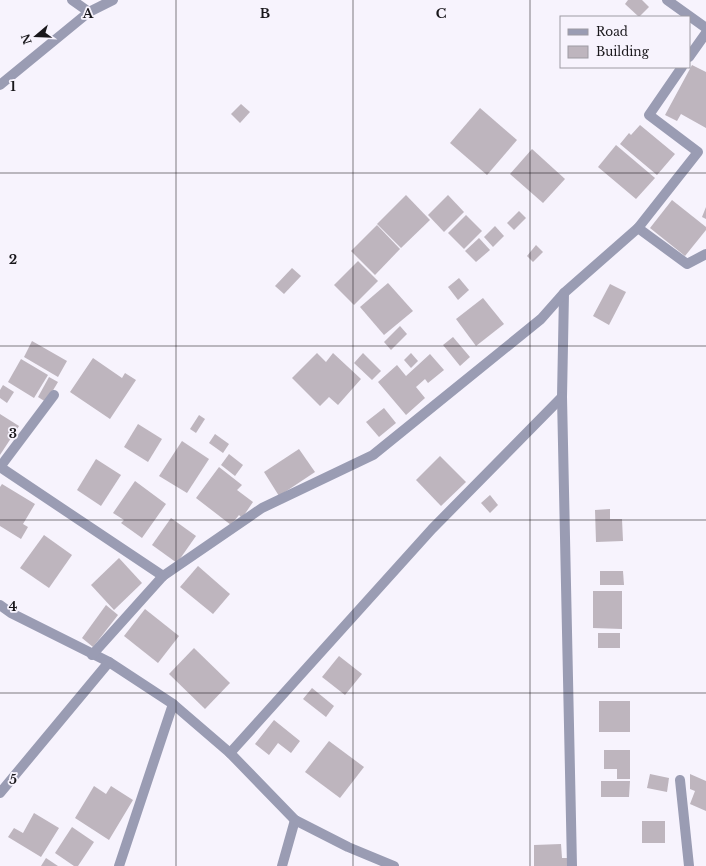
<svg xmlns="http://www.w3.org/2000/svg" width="706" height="866" viewBox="0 0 706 866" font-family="'Libre Baskerville',serif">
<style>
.building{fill:#beb5be}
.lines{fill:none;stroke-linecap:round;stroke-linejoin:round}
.minor{stroke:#9a9cb3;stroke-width:10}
.grid{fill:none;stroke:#19171b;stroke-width:1;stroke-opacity:0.55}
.grid-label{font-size:13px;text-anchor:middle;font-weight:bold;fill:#19171b;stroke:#f7f3fd;stroke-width:3.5;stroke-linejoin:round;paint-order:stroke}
</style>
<rect width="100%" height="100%" fill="#f7f3fd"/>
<!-- building -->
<g class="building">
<polygon points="628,0 642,0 649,7 639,17 625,4"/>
<polygon points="692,65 706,72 706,128 681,114 677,121 665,115"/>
<polygon points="241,104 250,112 240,123 231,114"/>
<polygon points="480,108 517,140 487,175 450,143"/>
<polygon points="640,125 675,154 657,175 620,144 629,133 631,135"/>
<polygon points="616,145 655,178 636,199 598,167"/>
<polygon points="532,149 565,179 543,203 510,174"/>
<polygon points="406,195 430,220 401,248 377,224"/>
<polygon points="448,195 464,212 444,232 428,215"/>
<polygon points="672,200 706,227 706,230 685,256 650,228"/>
<polygon points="706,207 706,219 702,217"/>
<polygon points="519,211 526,218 514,230 507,223"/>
<polygon points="466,215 482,231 464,249 448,233"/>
<polygon points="377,225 400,249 375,275 351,251"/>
<polygon points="495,226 504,236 493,247 484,237"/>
<polygon points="479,238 490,250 476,262 465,251"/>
<polygon points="536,245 543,252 533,262 527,256"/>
<polygon points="358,261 378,281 354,305 334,285"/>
<polygon points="292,268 301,276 284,294 275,286"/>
<polygon points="459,278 469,290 458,300 448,287"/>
<polygon points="388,283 413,311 384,335 360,307"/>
<polygon points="610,284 626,292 609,325 593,316"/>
<polygon points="483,298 504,324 476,346 456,319"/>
<polygon points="400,326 407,334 391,350 384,342"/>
<polygon points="453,337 470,357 460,366 443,345"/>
<polygon points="32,341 67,361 58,377 24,357"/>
<polygon points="317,353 326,362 333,353 361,379 338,405 329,397 320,406 292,378"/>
<polygon points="363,353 381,371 372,380 354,363"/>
<polygon points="411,353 418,361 411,368 404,360"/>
<polygon points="430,354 444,370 428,383 425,379 416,387 425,398 406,415 378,382 397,365 406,376"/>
<polygon points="93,358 122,378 125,373 136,380 110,419 70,392"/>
<polygon points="21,359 48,375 34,398 8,382"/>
<polygon points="49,377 58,382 46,402 38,397"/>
<polygon points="3,385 14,392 7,403 0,398 0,390"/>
<polygon points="384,408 396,423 379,437 366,422"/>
<polygon points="0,414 19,426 0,455"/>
<polygon points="199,415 205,419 196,433 190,429"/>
<polygon points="138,424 162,439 148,462 124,447"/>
<polygon points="215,434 229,444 223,453 209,443"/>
<polygon points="182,441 209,459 187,493 159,476"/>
<polygon points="299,449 315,472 279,496 264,472"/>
<polygon points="229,454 243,465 235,476 221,465"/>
<polygon points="440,456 466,482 441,506 416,480"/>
<polygon points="96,459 121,475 101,506 77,490"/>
<polygon points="219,467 242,485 237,490 253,502 242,518 239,515 231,525 196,498"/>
<polygon points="135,481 166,504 142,538 121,523 124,520 113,513"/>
<polygon points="2,484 35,504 23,524 28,527 21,539 0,526 0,487"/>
<polygon points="490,495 498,505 490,513 481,503"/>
<polygon points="610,509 610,519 622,519 623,541 596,542 595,510"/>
<polygon points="171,518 196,536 177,563 152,545"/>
<polygon points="44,535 72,555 49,588 20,568"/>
<polygon points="119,558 142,583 114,610 91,585"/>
<polygon points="198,566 230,594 213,614 180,587"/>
<polygon points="600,571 623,571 624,585 600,585"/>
<polygon points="593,591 622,591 622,629 593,628"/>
<polygon points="106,605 118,615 93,647 82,638"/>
<polygon points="145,609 179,636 158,663 124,636"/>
<rect x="598" y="633" width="22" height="15"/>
<polygon points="194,648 230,683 205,709 169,674"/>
<polygon points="339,656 362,674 345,695 322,677"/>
<polygon points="312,688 334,706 326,717 303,699"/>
<rect x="599" y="701" width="31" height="31"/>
<polygon points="274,720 300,741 291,753 278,743 269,755 255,744"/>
<polygon points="329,741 364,767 340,798 305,772"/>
<polygon points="604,750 630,750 630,779 617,779 617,769 604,769"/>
<polygon points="650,774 669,778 667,792 647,788"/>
<polygon points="690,774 706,781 706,811 690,804 695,791 690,789"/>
<polygon points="601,781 630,781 629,797 601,797"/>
<polygon points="94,786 106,794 111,786 133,800 109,840 75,818"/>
<polygon points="34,813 59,828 41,857 8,837 14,828 23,833"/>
<rect x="642" y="821" width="23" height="22"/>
<polygon points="72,827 94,842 78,866 74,866 55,853"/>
<polygon points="561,844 562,858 567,858 567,866 534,866 534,845"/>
<polygon points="46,858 58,866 41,866"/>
</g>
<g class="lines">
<!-- minor -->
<g class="minor">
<polyline points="72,0 89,12"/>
<polyline points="667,0 706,28"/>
<polyline points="689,57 706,33"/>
<polyline points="0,85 89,12 113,0"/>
<polyline points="638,228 687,264 706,254"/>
<polyline points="564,293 562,397 572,866"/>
<polyline points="0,467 163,576"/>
<polyline points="0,467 54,395"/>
<polyline points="0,605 11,613 109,662 173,704 230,753 295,820 348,847 394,866"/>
<polyline points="92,655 163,576 262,508 373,455 541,319 564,293 638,228 698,152 649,115 682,67"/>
<polyline points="230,753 432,529 562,397"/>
<polyline points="680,780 689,866"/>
<polyline points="0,793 109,662"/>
<polyline points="119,866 173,704"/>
<polyline points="282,866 295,820"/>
</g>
</g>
<!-- grid -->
<path class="grid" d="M 176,0 L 176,866M 353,0 L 353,866M 530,0 L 530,866M 0,173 L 706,173M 0,346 L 706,346M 0,520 L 706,520M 0,693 L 706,693"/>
<g class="grid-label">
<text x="88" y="18">A</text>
<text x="265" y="18">B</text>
<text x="441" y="18">C</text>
<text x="13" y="91">1</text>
<text x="13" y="264">2</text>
<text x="13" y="438">3</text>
<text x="13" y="611">4</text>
<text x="13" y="784">5</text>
</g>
<!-- legend -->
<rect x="560" y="16" width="130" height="52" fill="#f7f3fd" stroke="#9e9ba3"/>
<rect x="568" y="29" width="20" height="6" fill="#9a9cb3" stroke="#9e9ba3"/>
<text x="596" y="36" font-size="12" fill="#19171b">Road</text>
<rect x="568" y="46" width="20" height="12" fill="#beb5be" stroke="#9e9ba3"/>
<text x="596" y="56" font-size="12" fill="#19171b">Building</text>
<!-- north arrow -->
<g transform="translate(36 36) rotate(251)" stroke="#f7f3fd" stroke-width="3" paint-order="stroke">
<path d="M0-3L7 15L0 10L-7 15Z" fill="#19171b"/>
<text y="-6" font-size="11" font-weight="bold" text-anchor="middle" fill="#19171b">N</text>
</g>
</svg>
